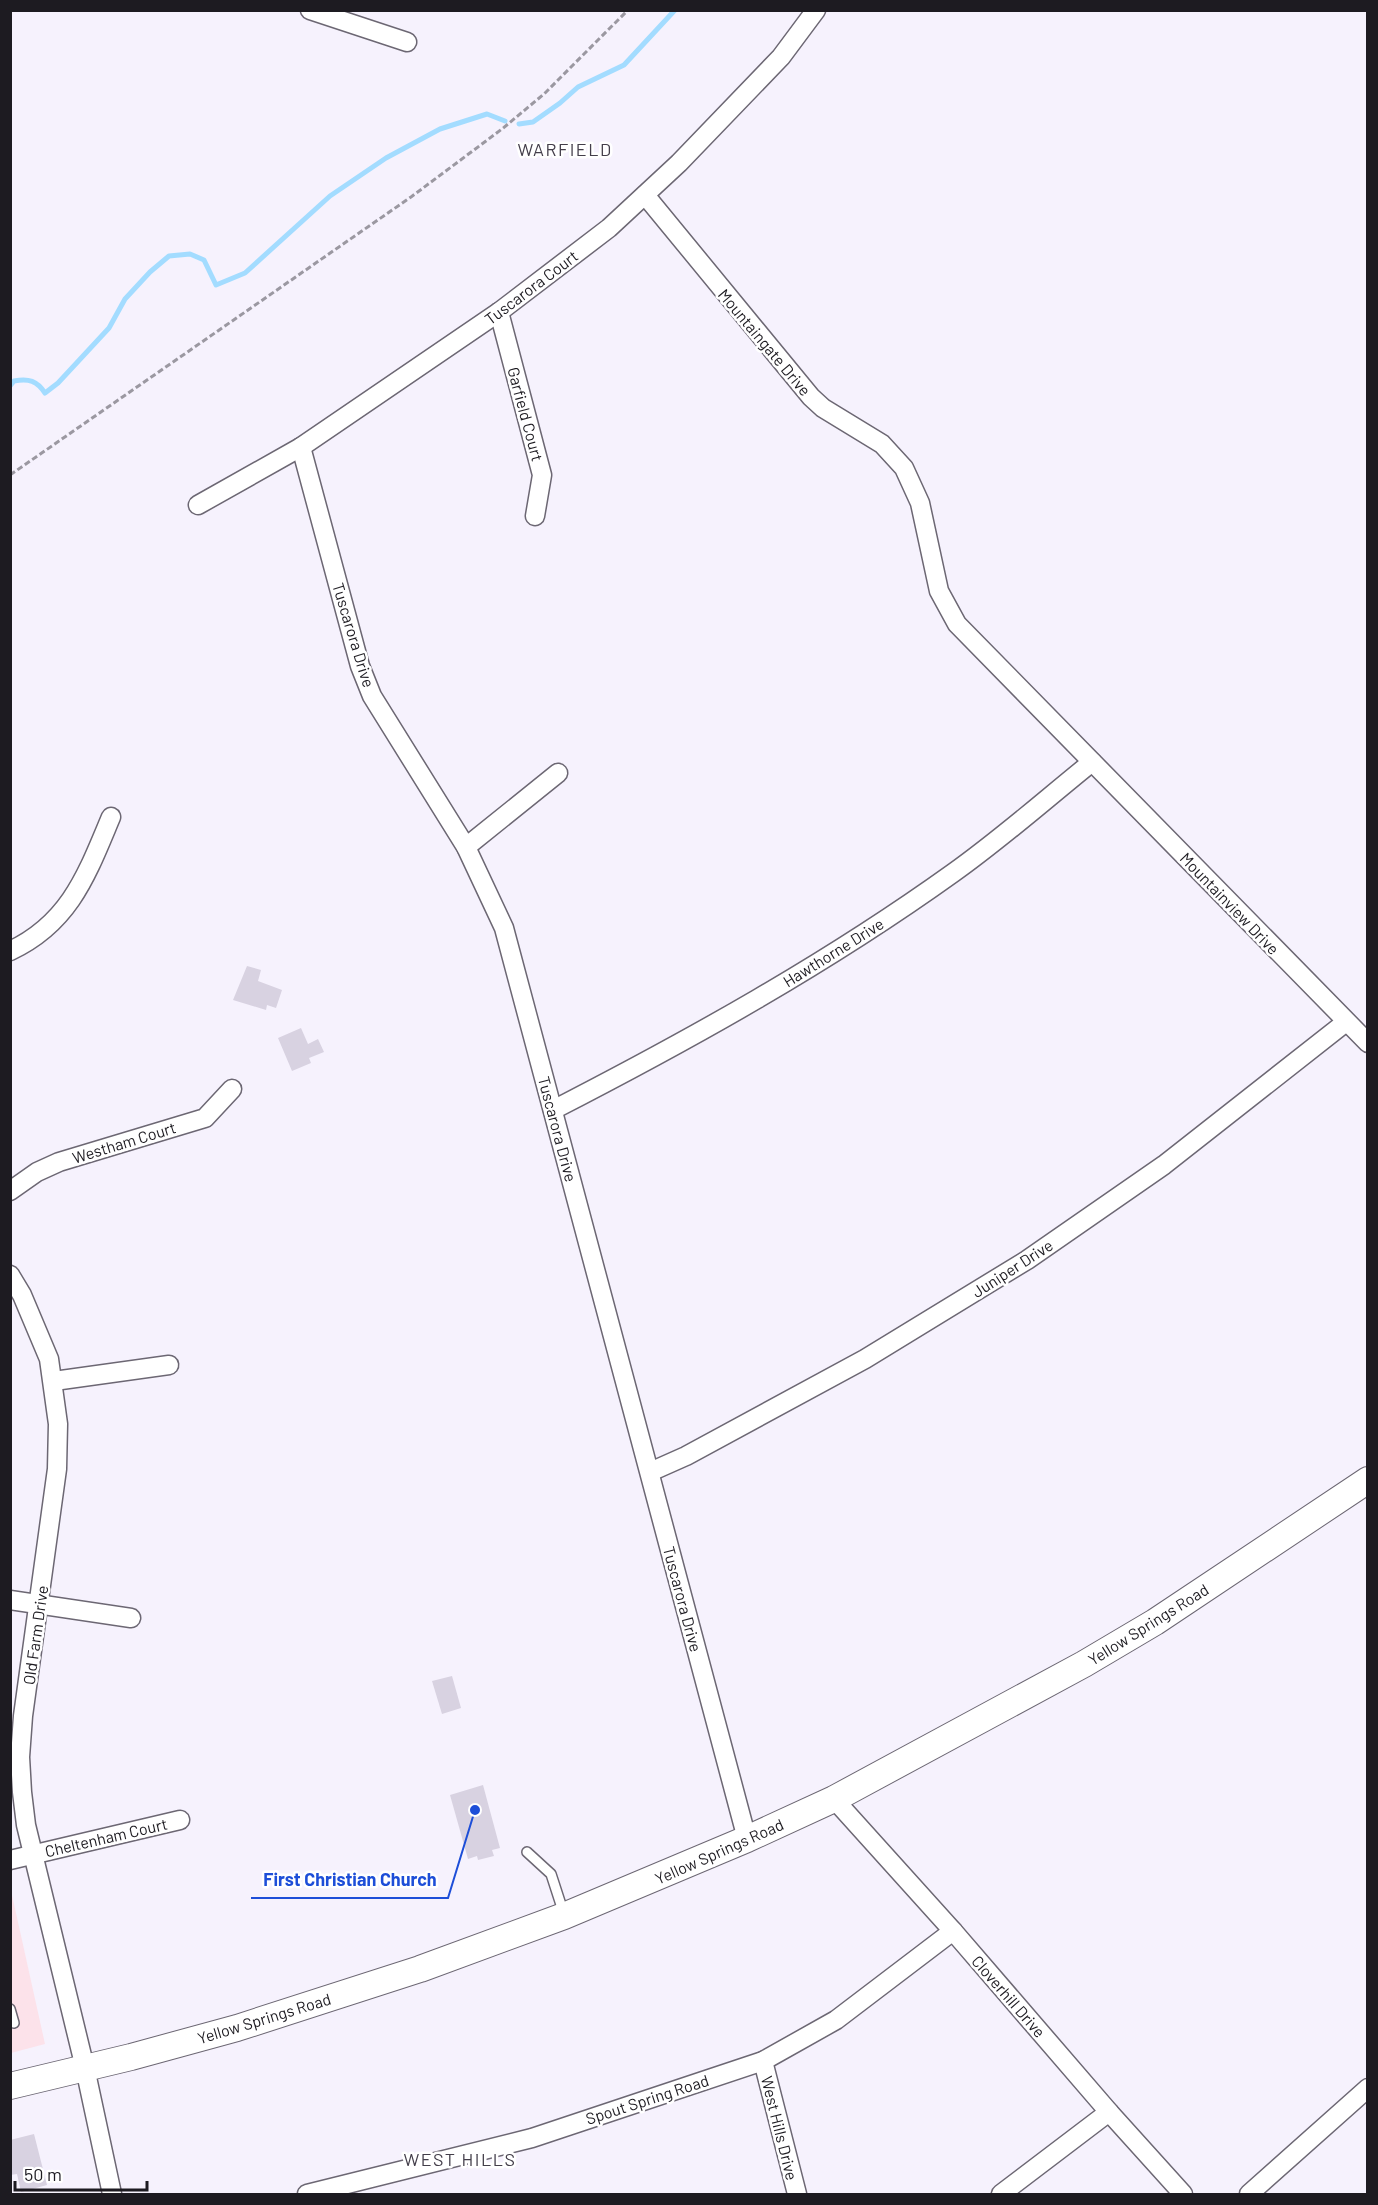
<svg xmlns="http://www.w3.org/2000/svg" width="1378" height="2205" viewBox="0 0 1378 2205" font-family="Barlow,sans-serif">
<style>
.commercial{fill:#fce2ea}
.lines{fill:none;stroke-linecap:round;stroke-linejoin:round}
.stream{stroke:#a3dcff;stroke-width:5}
.building{fill:#d8d2e1}
.service-casing{stroke:#6c6773;stroke-width:12}
.minor-casing{stroke:#6c6773;stroke-width:21}
.secondary-casing{stroke:#6c6773;stroke-width:28}
.path{stroke:#9b98a1;stroke-width:3;stroke-dasharray:6 3;stroke-linecap:butt}
.service{stroke:#fff;stroke-width:9}
.minor{stroke:#fff;stroke-width:18}
.secondary{stroke:#fff;stroke-width:26}
.labels{text-anchor:middle;dominant-baseline:central;stroke-width:5;stroke-linejoin:round;paint-order:stroke}
.street-label{font-size:16px;fill:#1d1b21;stroke:#fff}
.neighbourhood-label{font-size:18px;letter-spacing:1.5px;fill:#433e4a;stroke:#fff}
.leader{fill:none;stroke:#1d4ed8;stroke-width:2}
.callout-dot{fill:#1d4ed8;stroke:#fff;stroke-width:2}
.callout-label{font-size:18px;text-anchor:middle;font-weight:bold;fill:#1d4ed8;stroke:#fff;stroke-width:5;stroke-linejoin:round;paint-order:stroke}
</style>
<rect width="100%" height="100%" fill="#f6f2fd"/>
<!-- commercial -->
<polygon class="commercial" points="10,1886 45,2044 11,2053 10,2053"/>
<g class="lines">
<!-- stream -->
<g class="stream">
<polyline points="519,124 533,122 560,103 578,87 624,65 675,10"/>
<path d="M 10,386 L 14,381 C 29,378 37,381 45,393 L 58,383 L 109,328 L 125,299 L 150,272 L 169,256 L 190,254 L 204,260 L 216,285 L 245,273 L 330,196 L 386,158 L 440,129 L 487,114 L 505,121"/>
</g>
</g>
<!-- building -->
<g class="building">
<polygon points="247,966 261,970 258,981 282,990 276,1008 267,1005 266,1010 233,1000"/>
<polygon points="301,1028 308,1044 318,1039 324,1052 309,1058 311,1063 292,1071 278,1038"/>
<polygon points="452,1676 461,1708 442,1714 432,1681"/>
<polygon points="483,1785 500,1848 492,1850 494,1856 478,1860 477,1856 468,1859 450,1795"/>
<polygon points="34,2134 47,2185 21,2192 17,2174 10,2175 10,2140"/>
</g>
<g class="lines">
<defs>
<g id="service">
<polyline points="527,1852 551,1874 564,1914"/>
<polyline points="10,2009 14,2023"/>
</g>
<g id="minor">
<polyline points="310,10 407,42"/>
<polyline points="645,195 811,397 823,408 882,444 904,468 920,503 939,591 957,624 1368,1043"/>
<polyline points="499,312 542,475 535,516"/>
<polyline points="301,447 360,666 372,696 466,847 504,928 747,1839"/>
<polyline points="198,505 301,447 499,312 609,228 679,163 781,57 816,10"/>
<polyline points="466,847 558,773"/>
<path d="M 10,951 C 70,923 87,874 111,817"/>
<path d="M 553,1110 C 691,1039 826,964 953,873 C 1001,839 1046,799 1092,762"/>
<polyline points="10,1191 37,1172 59,1162 205,1118 232,1089"/>
<polyline points="10,1275 22,1295 49,1359 58,1424 57,1469 23,1716 20,1757 22,1792 26,1825 85,2068 112,2194"/>
<polyline points="54,1381 169,1365"/>
<polyline points="650,1472 686,1456 865,1359 1027,1260 1164,1165 1346,1022"/>
<polyline points="10,1600 131,1618"/>
<polyline points="834,1799 953,1931 1109,2112 1183,2194"/>
<polyline points="10,1860 180,1820"/>
<polyline points="763,2061 797,2194"/>
<polyline points="307,2194 532,2138 763,2061 836,2020 953,1931"/>
<polyline points="1001,2194 1109,2112"/>
<polyline points="1249,2194 1368,2088"/>
</g>
<polyline id="secondary" points="10,2086 131,2057 237,2028 420,1969 564,1916 747,1839 834,1799 1084,1664 1155,1622 1368,1480"/>
</defs>
<!-- service casing -->
<use href="#service" class="service-casing"/>
<!-- minor casing -->
<use href="#minor" class="minor-casing"/>
<!-- secondary casing -->
<use href="#secondary" class="secondary-casing"/>
<!-- path -->
<polyline class="path" points="10,475 411,197 502,129 544,94 628,10"/>
<!-- service -->
<use href="#service" class="service"/>
<!-- minor -->
<use href="#minor" class="minor"/>
<!-- secondary -->
<use href="#secondary" class="secondary"/>
</g>
<g class="labels">
<!-- street labels -->
<g class="street-label">
<text transform="translate(531 287) rotate(-37)">Tuscarora Court</text>
<text transform="translate(765 342) rotate(50)">Mountaingate Drive</text>
<text transform="translate(526 414) rotate(75)">Garfield Court</text>
<text transform="translate(354 635) rotate(73)">Tuscarora Drive</text>
<text transform="translate(1230 903) rotate(46)">Mountainview Drive</text>
<text transform="translate(833 952) rotate(-32)">Hawthorne Drive</text>
<text transform="translate(558 1129) rotate(75)">Tuscarora Drive</text>
<text transform="translate(124 1142) rotate(-17)">Westham Court</text>
<text transform="translate(1012 1268) rotate(-33)">Juniper Drive</text>
<text transform="translate(683 1599) rotate(75)">Tuscarora Drive</text>
<text transform="translate(1148 1624) rotate(-32)">Yellow Springs Road</text>
<text transform="translate(35 1635) rotate(-82)">Old Farm Drive</text>
<text transform="translate(106 1837) rotate(-13)">Cheltenham Court</text>
<text transform="translate(719 1851) rotate(-24)">Yellow Springs Road</text>
<text transform="translate(1009 1996) rotate(49)">Cloverhill Drive</text>
<text transform="translate(264 2018) rotate(-17)">Yellow Springs Road</text>
<text transform="translate(647 2099) rotate(-18)">Spout Spring Road</text>
<text transform="translate(780 2128) rotate(76)">West Hills Drive</text>
</g>
<!-- neighbourhood labels -->
<g class="neighbourhood-label">
<text x="565" y="149">WARFIELD</text>
<text x="460" y="2159">WEST HILLS</text>
</g>
</g>
<!-- callouts -->
<path class="leader" d="M475 1810L448 1898H251"/>
<circle class="callout-dot" cx="475" cy="1810" r="6"/>
<g class="callout-label">
<text x="350" y="1886">First Christian Church</text>
</g>
<!-- border -->
<rect width="1378" height="2205" fill="none" stroke="#1d1b21" stroke-width="24"/>
<!-- scale -->
<path d="M15 2181v9h132v-9" fill="none" stroke="#1d1b21" stroke-width="3"/>
<text x="24" y="2181" font-size="18" fill="#1d1b21" stroke="#ffffff" stroke-width="4.5" paint-order="stroke">50 m</text>
</svg>
